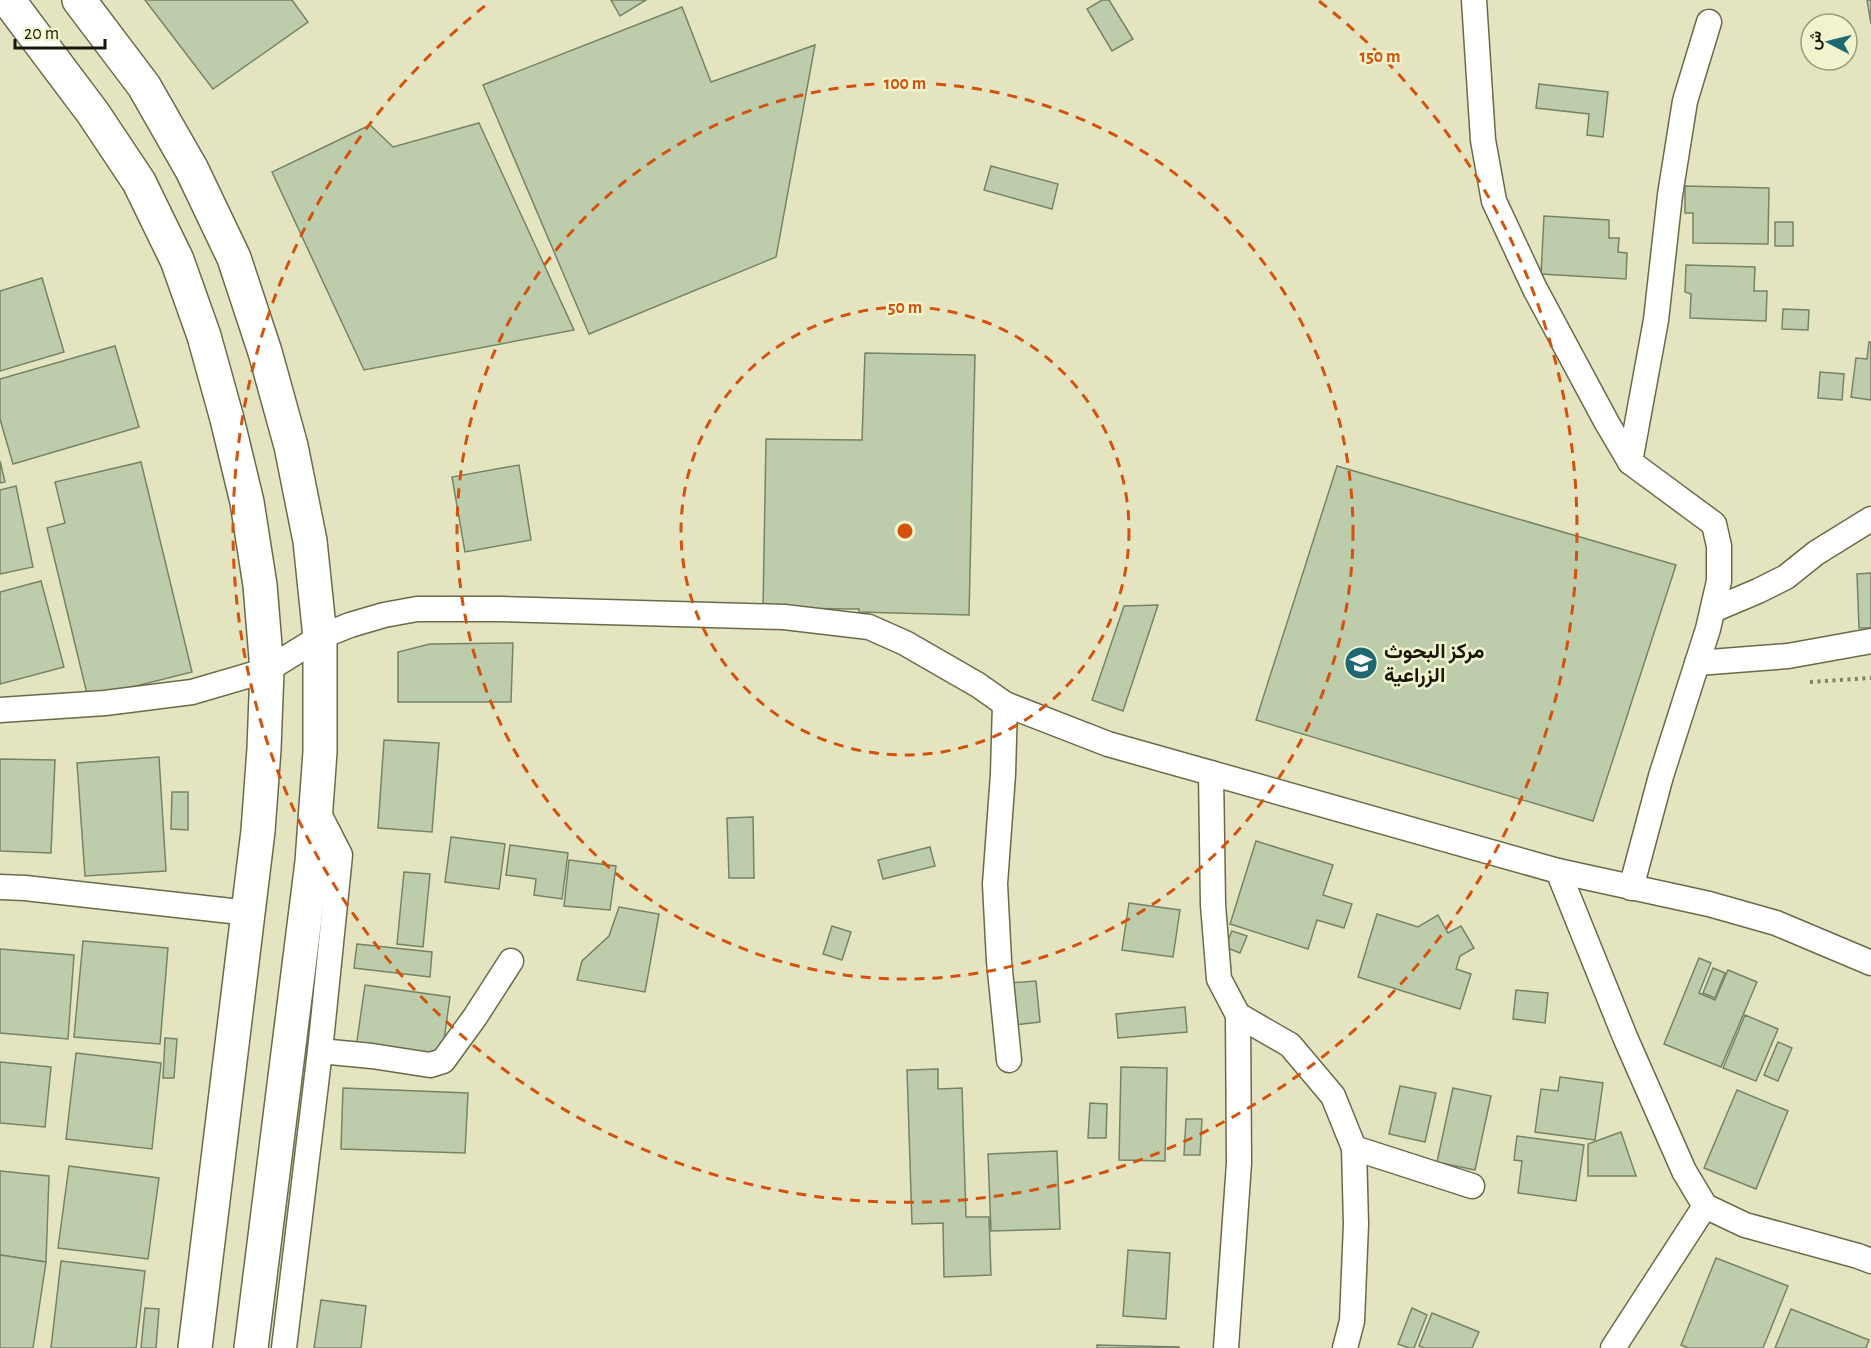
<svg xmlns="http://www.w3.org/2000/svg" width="1871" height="1348" viewBox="0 0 1871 1348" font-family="'Alegreya Sans',Vazirmatn,sans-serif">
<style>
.building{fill:#bdcdab;stroke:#768465;stroke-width:1.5}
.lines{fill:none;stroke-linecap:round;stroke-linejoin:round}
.street-casing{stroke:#6a6a49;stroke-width:27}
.primary-casing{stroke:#6a6a49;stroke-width:36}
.path{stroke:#818168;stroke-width:4;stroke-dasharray:3 4.5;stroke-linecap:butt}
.street{stroke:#fff;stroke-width:24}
.primary{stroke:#fff;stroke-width:33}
.ring{fill:none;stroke:#d3520c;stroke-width:3;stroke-dasharray:10 8}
.labels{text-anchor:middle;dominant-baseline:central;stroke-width:5;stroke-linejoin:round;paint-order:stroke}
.poi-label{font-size:21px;font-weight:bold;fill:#161609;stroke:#f1f3cd;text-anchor:start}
.centre{fill:#d3520c;stroke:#f1f3cd;stroke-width:3}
.ring-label{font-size:18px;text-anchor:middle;font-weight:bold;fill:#d3520c;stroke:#f1f3cd;stroke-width:5;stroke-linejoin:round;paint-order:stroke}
</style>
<rect width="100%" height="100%" fill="#e4e5c0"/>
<!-- building -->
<g class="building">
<polygon points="145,0 292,0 308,22 213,89"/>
<polygon points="611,0 646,0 620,16"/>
<polygon points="1102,0 1109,0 1133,39 1112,51 1087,9"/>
<polygon points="1867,0 1871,0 1871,24"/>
<polygon points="682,7 711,82 815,45 776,257 589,334 483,85"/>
<polygon points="1539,84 1608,92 1603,137 1587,135 1589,114 1536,108"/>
<polygon points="479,123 574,330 364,370 272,172 370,125 393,147"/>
<polygon points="991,166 1058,184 1052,209 984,190"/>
<polygon points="1685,186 1769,188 1768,244 1693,243 1693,213 1685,213"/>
<polygon points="1544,216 1609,220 1609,238 1619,238 1618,252 1627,253 1626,279 1541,274"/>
<rect x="1775" y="222" width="18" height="24"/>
<polygon points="1686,265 1755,267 1754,291 1767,291 1766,321 1690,318 1691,294 1685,292"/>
<polygon points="42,278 64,352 0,371 0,291"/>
<polygon points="1783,309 1809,310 1808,330 1782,329"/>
<polygon points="1869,342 1871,342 1871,400 1851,397 1856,358 1867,359"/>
<polygon points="115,346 139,427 13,464 0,419 0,379"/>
<polygon points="865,353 975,355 969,615 859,612 859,609 763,608 766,439 862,440"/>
<polygon points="1820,372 1844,374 1842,400 1818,398"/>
<polygon points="0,461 5,482 0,483"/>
<polygon points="141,462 192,672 88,698 47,528 65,523 55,482"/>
<polygon points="519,465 531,540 465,552 452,477"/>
<polygon points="1337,466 1676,565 1593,821 1256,720"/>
<polygon points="16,486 33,567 0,574 0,490"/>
<polygon points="1871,573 1871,628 1859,628 1857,574"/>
<polygon points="41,581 64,667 0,684 0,592"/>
<polygon points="1158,605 1123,711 1092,700 1124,606"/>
<polygon points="513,643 511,702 398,702 398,652 430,644"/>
<polygon points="384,740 439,743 432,832 378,828"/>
<polygon points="159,757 166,871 85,876 77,763"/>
<polygon points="0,759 55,760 51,853 0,851"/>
<polygon points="172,792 188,792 188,830 171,829"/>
<polygon points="753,817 754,878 729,878 727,818"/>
<polygon points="451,837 505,844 499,889 445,882"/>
<polygon points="1256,841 1333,865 1323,895 1352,904 1344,928 1317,920 1308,949 1230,924"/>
<polygon points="510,845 568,853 562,899 534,895 536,879 506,875"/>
<polygon points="930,847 935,866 883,879 878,860"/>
<polygon points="569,860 616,866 610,910 564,906"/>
<polygon points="404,872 430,874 423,947 397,944"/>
<polygon points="1129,903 1180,910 1173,957 1122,950"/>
<polygon points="619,907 659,914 645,992 577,980 582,961 609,936"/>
<polygon points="1377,914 1418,927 1438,915 1448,933 1461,926 1474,948 1460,956 1456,969 1471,974 1460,1009 1358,977"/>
<polygon points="832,926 851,932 842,960 823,954"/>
<polygon points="1232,931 1247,936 1240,953 1225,947"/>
<polygon points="83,941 168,948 160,1044 74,1037"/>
<polygon points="357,944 432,952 430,977 354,968"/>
<polygon points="0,949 74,955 68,1039 0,1033"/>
<polygon points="1699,958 1711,963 1699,993 1715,1000 1728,970 1757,982 1721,1067 1664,1044"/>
<polygon points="1713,968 1725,973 1715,998 1703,993"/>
<polygon points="1036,981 1040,1022 1013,1025 1009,983"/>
<polygon points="365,985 450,997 441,1061 356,1048"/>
<polygon points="1516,990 1548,993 1545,1023 1513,1019"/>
<polygon points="1185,1007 1187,1032 1118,1038 1116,1014"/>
<polygon points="1745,1015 1778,1029 1756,1081 1723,1068"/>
<polygon points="165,1038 177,1039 174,1078 163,1078"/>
<polygon points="1778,1042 1792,1048 1778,1081 1764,1075"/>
<polygon points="76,1053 161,1063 152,1149 66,1139"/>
<polygon points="0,1062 51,1067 45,1127 0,1123"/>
<polygon points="1121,1067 1167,1068 1165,1161 1119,1160"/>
<polygon points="938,1069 938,1089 962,1088 966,1217 989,1217 991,1275 944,1277 943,1223 912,1224 907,1070"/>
<polygon points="1560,1077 1603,1083 1595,1140 1535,1132 1541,1089 1558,1091"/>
<polygon points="1400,1086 1436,1093 1425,1142 1389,1134"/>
<polygon points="343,1088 468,1093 465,1153 341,1149"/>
<polygon points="1453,1088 1491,1096 1475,1170 1437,1162"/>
<polygon points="1737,1090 1788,1111 1756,1189 1704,1168"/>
<polygon points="1090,1103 1107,1104 1106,1138 1088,1138"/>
<polygon points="1186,1119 1202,1119 1200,1155 1184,1155"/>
<polygon points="1621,1132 1636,1176 1588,1176 1588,1144"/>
<polygon points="1517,1136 1584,1145 1576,1201 1518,1193 1522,1161 1514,1160"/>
<polygon points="1057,1151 1060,1229 991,1231 988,1154"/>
<polygon points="69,1166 159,1178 148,1259 58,1248"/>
<polygon points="0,1171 49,1176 46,1262 0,1255"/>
<polygon points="1128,1250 1170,1253 1166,1319 1123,1316"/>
<polygon points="0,1255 46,1262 33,1348 0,1348"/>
<polygon points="1716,1258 1788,1286 1763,1348 1688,1348 1681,1345"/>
<polygon points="61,1261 145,1271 136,1348 51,1348"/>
<polygon points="321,1300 366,1306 361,1348 314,1348"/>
<polygon points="145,1308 159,1309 156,1348 141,1348"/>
<polygon points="1412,1308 1427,1315 1414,1348 1409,1348 1398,1344"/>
<polygon points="1791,1309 1869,1340 1866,1348 1775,1348"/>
<polygon points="1432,1313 1479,1332 1472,1348 1424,1348 1419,1346"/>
<polygon points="1097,1345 1179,1347 1179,1348 1097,1348"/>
</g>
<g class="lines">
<defs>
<g id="street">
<polyline points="1474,0 1483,140 1494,201 1535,289 1607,423 1630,462 1714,524 1719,546 1719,581 1708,629 1661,776 1631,888"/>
<polyline points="1630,462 1656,320 1670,195 1685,101 1709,22"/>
<polyline points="1713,610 1758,591 1786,577 1816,553 1871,519"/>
<polyline points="1697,663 1788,656 1871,641"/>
<polyline points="1005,704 1003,774 995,884 999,961 1009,1060"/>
<polyline points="0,710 105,703 192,692 267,670 320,637 350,625 384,615 417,609 502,609 784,617 869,627 905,643 978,685 1005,704 1108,744 1558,871 1709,904 1776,923 1871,963"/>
<polyline points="1211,773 1213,905 1219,979 1238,1015 1239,1163 1226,1348"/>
<polyline points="1558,871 1625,1037 1684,1171 1705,1206 1745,1225 1858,1256 1871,1261"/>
<polyline points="0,887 25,888 249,913"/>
<polyline points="1238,1015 1290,1045 1333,1096 1354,1148 1356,1224 1352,1321 1345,1348"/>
<polyline points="320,1051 372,1056 430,1065 443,1061 475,1017 511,961"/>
<polyline points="1354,1148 1472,1186"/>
<polyline points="284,1348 320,1051 340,855 317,810"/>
<polyline points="1613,1348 1705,1206"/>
</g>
<g id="primary">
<polyline points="8,0 93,113 139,182 177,260 204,336 227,419 247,502 260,585 267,670 264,749 258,831 195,1348"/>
<polyline points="79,0 144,86 192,170 234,258 265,352 291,446 310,541 320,637 320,752 312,862 251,1348"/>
</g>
</defs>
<!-- street casing -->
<use href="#street" class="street-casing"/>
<!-- primary casing -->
<use href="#primary" class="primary-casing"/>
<!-- path -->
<polyline class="path" points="1810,682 1871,678"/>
<!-- street -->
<use href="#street" class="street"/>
<!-- primary -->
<use href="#primary" class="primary"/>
</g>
<!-- distance rings -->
<g class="ring">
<circle cx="905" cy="531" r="224"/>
<circle cx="905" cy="531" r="448"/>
<path d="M1319 1A672 672 0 1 1 491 1"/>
</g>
<!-- icons -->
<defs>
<symbol id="university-disc" viewBox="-11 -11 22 22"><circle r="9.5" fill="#1d6971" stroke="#f1f3cd"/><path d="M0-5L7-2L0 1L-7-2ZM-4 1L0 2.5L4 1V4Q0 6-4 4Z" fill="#fff"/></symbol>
</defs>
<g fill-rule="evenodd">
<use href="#university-disc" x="1342" y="644" width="38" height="38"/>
</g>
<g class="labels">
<!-- poi labels -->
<g class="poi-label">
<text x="1384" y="651">مركز البحوث<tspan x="1384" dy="24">الزراعية</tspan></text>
</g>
</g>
<circle cx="905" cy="531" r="9" class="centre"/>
<g class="ring-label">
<text x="1380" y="62">150 m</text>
<text x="905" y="89">100 m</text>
<text x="905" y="313">50 m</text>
</g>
<!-- north arrow -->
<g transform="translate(1829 42) rotate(277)"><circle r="28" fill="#f1f3cd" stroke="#999b7f" stroke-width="1.5"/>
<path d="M0-4.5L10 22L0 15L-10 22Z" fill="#1d6971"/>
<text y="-9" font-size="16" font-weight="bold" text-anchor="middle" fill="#161609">ش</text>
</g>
<!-- scale -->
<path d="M15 39v9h90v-9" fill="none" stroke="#161609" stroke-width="3"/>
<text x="24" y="39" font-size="18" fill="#161609" stroke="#f1f3cd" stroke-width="4.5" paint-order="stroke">20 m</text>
</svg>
